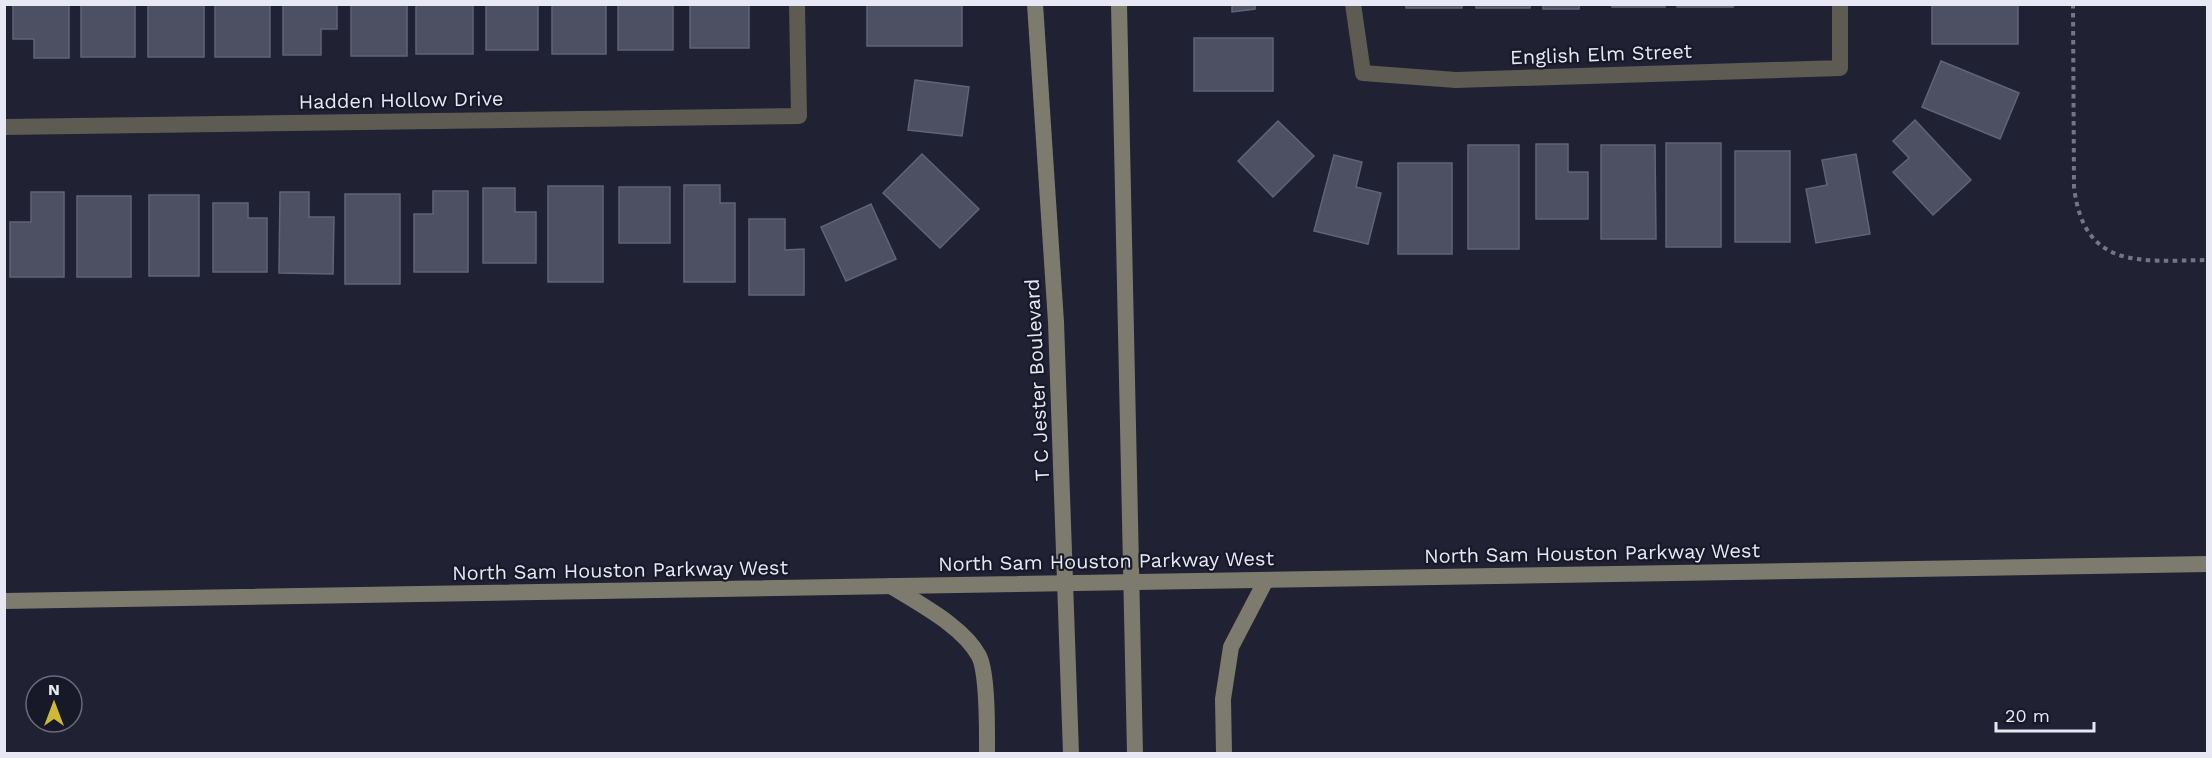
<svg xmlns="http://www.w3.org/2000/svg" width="2212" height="758" viewBox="0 0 2212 758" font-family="'Work Sans',sans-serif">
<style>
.building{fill:#4d4f62;stroke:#616377;stroke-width:1.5}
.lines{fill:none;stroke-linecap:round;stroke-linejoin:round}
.path{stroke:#757685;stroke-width:4;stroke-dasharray:4.5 4.5;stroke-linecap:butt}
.minor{stroke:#5d5b52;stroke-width:16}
.secondary{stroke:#7d7b6d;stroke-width:16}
.labels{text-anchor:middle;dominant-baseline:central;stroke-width:4.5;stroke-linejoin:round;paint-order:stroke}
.street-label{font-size:20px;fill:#e7e8f4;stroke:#171828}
</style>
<rect width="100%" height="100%" fill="#202132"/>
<!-- building -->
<g class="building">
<polygon points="13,4 69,4 69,58 34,58 34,39 13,39"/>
<rect x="81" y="4" width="54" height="53"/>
<rect x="148" y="4" width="56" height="53"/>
<rect x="215" y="4" width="55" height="53"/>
<polygon points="283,4 337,4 337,29 321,29 321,55 283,55"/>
<rect x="351" y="4" width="56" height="52"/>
<rect x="416" y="4" width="57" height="50"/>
<rect x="486" y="4" width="52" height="46"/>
<rect x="552" y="4" width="54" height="50"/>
<rect x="618" y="4" width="55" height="46"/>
<rect x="690" y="4" width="59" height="44"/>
<rect x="867" y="4" width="95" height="42"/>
<polygon points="1232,4 1255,4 1255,9 1232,12"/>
<rect x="1406" y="4" width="56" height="4"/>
<rect x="1476" y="4" width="54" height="4"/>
<rect x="1543" y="4" width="36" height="5"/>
<rect x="1612" y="4" width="53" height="3"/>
<rect x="1677" y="4" width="56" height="3"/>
<rect x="1932" y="4" width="86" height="40"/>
<rect x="1194" y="38" width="79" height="53"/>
<polygon points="1941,61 2019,93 2000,139 1922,107"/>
<polygon points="915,80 969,87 962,136 908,130"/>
<polygon points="1915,120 1971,180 1933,215 1893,172 1909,158 1893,141"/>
<polygon points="1278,121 1314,156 1273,197 1238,161"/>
<rect x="1666" y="143" width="55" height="104"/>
<polygon points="1536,144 1568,144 1568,172 1588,172 1588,219 1536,219"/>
<rect x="1468" y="145" width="51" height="104"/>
<polygon points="1601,145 1655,145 1656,239 1601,239"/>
<rect x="1735" y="151" width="55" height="91"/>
<polygon points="922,154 979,209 940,248 883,193"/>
<polygon points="1856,154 1870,234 1816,243 1806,189 1827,185 1822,160"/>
<polygon points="1334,155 1362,162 1356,187 1381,193 1368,244 1314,231"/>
<rect x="1398" y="163" width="54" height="91"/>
<polygon points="684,185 720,185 720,203 735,203 735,282 684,282"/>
<rect x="548" y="186" width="55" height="96"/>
<rect x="619" y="187" width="51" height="56"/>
<polygon points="483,188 515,188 515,212 536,212 536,263 483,263"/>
<polygon points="433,191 468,191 468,272 414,272 414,214 433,214"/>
<polygon points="31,192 64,192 64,277 10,277 10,222 31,222"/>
<polygon points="280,192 309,192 309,217 334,217 333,274 279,273"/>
<rect x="345" y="194" width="55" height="90"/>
<rect x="149" y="195" width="50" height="81"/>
<rect x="77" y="196" width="54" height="81"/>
<polygon points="213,203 248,203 248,218 267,218 267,272 213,272"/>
<polygon points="871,204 896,259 846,281 821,227"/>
<polygon points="749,219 785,219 785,250 804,249 804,295 749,295"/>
</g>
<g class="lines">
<!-- path -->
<path class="path" d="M 2073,4 L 2074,187 C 2084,270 2140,261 2208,260"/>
<!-- minor -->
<g class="minor">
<polyline points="1353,4 1363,73 1456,80 1840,68 1840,4"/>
<polyline points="4,127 799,116 797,4"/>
</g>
<!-- secondary -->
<g class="secondary">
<polyline points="1035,4 1056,322 1071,754"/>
<polyline points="1119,4 1135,754"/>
<path d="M 891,586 C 919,604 963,626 979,656 C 988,674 987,732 987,754"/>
<polyline points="4,601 2208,564"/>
<polyline points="1224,754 1223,699 1231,647 1266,580"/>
</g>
</g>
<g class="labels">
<!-- street labels -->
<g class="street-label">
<text transform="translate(1601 54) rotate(-2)">English Elm Street</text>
<text transform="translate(401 100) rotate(-1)">Hadden Hollow Drive</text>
<text transform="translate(1037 380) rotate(-93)">T C Jester Boulevard</text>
<text transform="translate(1592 553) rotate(-1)">North Sam Houston Parkway West</text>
<text transform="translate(1106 561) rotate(-1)">North Sam Houston Parkway West</text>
<text transform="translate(620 570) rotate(-1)">North Sam Houston Parkway West</text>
</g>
</g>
<!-- border -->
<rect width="2212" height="758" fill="none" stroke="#e7e8f4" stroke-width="12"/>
<!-- north arrow -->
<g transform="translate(54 704)"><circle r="28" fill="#171828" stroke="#6a6b7a" stroke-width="1.5"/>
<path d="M0-4.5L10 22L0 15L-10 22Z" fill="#cfb837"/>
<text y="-9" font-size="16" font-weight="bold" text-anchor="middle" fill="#e7e8f4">N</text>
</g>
<!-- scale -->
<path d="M1996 722v9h98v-9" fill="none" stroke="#e7e8f4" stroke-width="3"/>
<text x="2005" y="722" font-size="18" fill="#e7e8f4" stroke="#171828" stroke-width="4.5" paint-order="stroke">20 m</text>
</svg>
